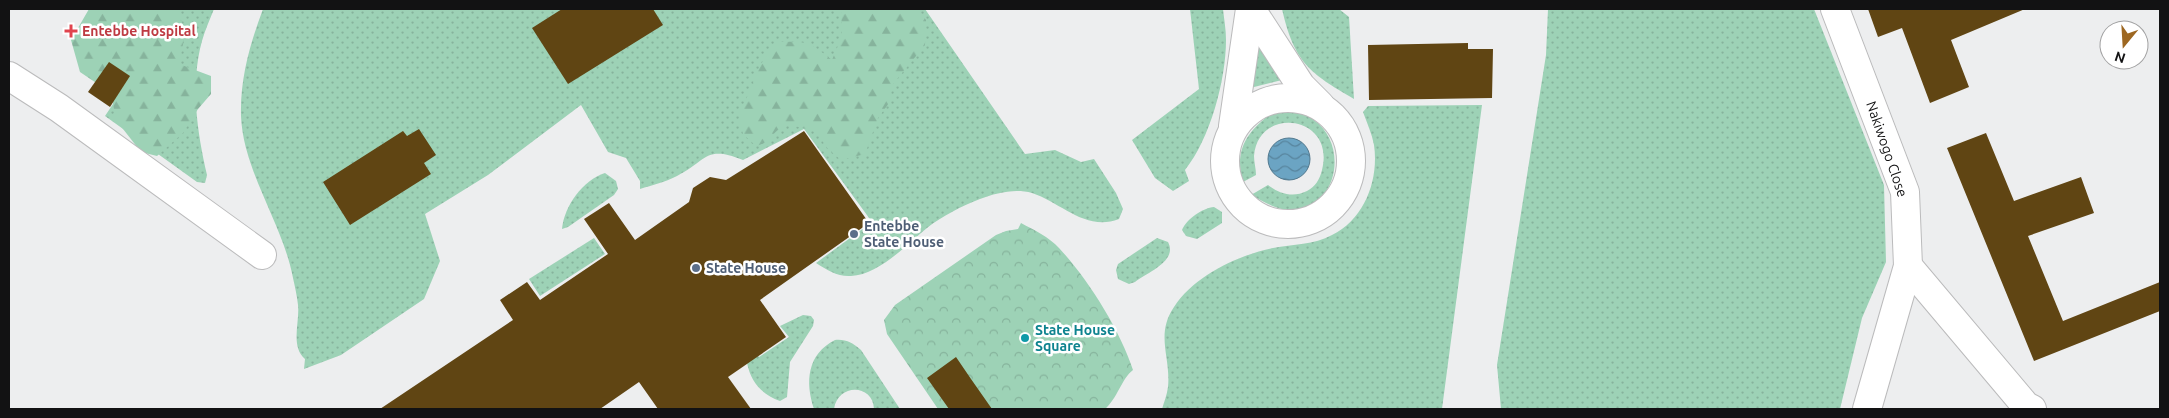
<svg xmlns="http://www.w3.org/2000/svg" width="2169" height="418" viewBox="0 0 2169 418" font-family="Ubuntu,sans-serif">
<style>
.grass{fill:url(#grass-dots)}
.forest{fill:url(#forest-firs)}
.park{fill:url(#park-crowns)}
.water{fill:url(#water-waves);stroke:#50788e}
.building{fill:#604513}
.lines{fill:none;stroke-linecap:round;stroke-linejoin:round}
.minor-casing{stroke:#bbbbbc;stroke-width:30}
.minor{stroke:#fff;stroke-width:28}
.health-dot{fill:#e0444e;stroke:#fff;stroke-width:2}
.service-dot{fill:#5c6f8a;stroke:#fff;stroke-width:2}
.culture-dot{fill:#0f9aa8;stroke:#fff;stroke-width:2}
.labels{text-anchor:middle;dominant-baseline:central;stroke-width:5;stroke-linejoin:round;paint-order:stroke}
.health-label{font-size:14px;font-weight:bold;fill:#be3a42;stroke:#fff;text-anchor:start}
.street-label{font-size:14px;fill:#121213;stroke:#fff}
.service-label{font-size:14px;font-weight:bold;fill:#4e5e75;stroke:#fff;text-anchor:start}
.culture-label{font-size:14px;font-weight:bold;fill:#0d838f;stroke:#fff;text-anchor:start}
</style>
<defs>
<pattern id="grass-dots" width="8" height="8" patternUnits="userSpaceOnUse" patternTransform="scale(1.25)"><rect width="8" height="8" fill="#9dd2b6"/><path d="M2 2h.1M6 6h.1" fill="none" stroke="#86b39c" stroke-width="1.8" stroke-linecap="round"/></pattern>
<pattern id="forest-firs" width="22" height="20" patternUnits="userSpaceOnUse" patternTransform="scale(1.25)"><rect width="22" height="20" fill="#9dd2b6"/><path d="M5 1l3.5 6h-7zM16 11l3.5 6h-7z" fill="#86b39c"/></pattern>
<pattern id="park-crowns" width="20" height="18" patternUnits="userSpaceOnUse" patternTransform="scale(1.25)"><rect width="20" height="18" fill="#9dd2b6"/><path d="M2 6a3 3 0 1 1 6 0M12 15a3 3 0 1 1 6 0" fill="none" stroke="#86b39c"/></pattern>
<pattern id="water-waves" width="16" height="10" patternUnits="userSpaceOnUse" patternTransform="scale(1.25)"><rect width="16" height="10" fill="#6ba4c3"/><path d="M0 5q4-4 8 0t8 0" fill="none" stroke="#57849d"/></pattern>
</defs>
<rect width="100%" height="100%" fill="#edeeef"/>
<!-- grass -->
<g class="grass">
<path d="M 138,9 L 214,9 C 210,19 205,30 202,41 C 190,84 197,132 207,175 L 205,183 L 197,182 L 105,116 L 123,89 Z"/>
<path d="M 263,9 L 925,9 L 1025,154 L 1055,150 L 1081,162 L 1094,159 L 1116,193 L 1123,209 L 1119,219 C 1086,232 1062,203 1032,193 C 1015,188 996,193 980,199 C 962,206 942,216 927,228 C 907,244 879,275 851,276 C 838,277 827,270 816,263 L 872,222 L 804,129 L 743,160 C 705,145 708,160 677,176 C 666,182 652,185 640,189 L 640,181 L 626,158 L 608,152 L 581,105 L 488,175 L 425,214 L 440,261 L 424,299 L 341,355 L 304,369 L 305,359 C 290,346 300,322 298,305 C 297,296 295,287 293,278 C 283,224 243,171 241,116 C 240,78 250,44 263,9 Z"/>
<path d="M 1190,9 L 1223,9 C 1224,19 1226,29 1226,40 C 1226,80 1210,139 1185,170 L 1189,181 L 1173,191 L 1155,178 L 1132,140 L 1199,89 Z"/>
<path d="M 1282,9 L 1339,9 L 1349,17 L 1354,99 C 1309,73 1294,62 1282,9 Z"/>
<polygon points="1548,9 1814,9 1884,185 1886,262 1862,318 1840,409 1501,409 1497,365 1546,55"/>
<polygon points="1258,37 1282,80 1250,88"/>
<path d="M 1482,105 L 1442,409 L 1162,409 C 1164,402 1167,395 1168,387 C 1171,357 1155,335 1174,307 C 1194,276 1238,255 1273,248 C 1293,244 1314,245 1332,235 C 1365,219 1379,179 1374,145 C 1372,134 1367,123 1363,112 L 1368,106 Z"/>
<path d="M 1275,111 C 1283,111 1294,110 1302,112 C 1306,113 1311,118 1314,120 C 1348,144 1339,206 1294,210 C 1278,211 1264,202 1251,195 L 1268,185 C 1280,194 1293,198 1307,191 C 1315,187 1320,179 1322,170 C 1336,115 1258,105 1254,156 C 1254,162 1256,169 1256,175 L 1243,182 C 1233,149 1249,129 1275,111 Z"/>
<path d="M 605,173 L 616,181 L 618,189 L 614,195 L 568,227 L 562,229 C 564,206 583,180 605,173 Z"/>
<path d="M 1214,207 L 1222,212 L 1222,223 L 1197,239 L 1186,236 L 1182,230 C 1186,219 1203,208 1214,207 Z"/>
<polygon points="594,238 605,254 540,296 529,279"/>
<path d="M 1157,238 L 1168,242 C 1178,261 1148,272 1135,282 L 1129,284 L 1118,279 L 1116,270 L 1118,264 Z"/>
<path d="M 803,315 L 811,316 L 814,320 L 813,326 L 790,362 L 787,397 L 780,401 C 761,394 751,382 747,363 L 753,349 L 759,357 L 789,337 L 780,326 Z"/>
<path d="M 835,340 C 846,339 853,343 861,350 L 900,409 L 874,409 C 873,384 838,383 834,409 L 814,409 C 805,382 807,354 835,340 Z"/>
</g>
<!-- forest -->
<g class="forest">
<polygon points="89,9 178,9 185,34 179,64 211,76 211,94 198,109 183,133 157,156 141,152 116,120 111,93 80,72 71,40"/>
<path d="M 841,9 L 917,9 L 926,20 L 925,45 L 893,84 L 889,103 L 878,118 L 865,154 L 841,160 L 828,149 L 816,132 C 805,129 791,123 781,128 C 770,134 774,141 756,146 L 743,134 L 739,116 L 761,64 L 776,42 C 808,41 808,41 832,60 L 842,36 Z"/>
</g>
<!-- park -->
<path class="park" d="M 1021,223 C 1034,230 1049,237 1059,248 C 1088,279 1120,330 1133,370 C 1122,378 1117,399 1105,409 L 938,409 L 887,334 L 884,320 L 895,305 L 996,235 L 1006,231 L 1018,229 Z"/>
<!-- water -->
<circle class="water" cx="1289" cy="159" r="21"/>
<!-- building -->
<g class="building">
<polygon points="562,9 653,9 663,25 568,84 532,28"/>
<polygon points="1868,9 2025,9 1951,40 1969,87 1930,103 1902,28 1878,37"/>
<polygon points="1468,43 1468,49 1493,49 1492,98 1369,100 1368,45"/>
<polygon points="109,62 130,76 110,107 88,92"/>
<polygon points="419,129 436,155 424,163 431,174 350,225 323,182 403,131 407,136"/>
<polygon points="804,131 869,223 760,300 786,337 728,377 751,409 658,409 639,382 600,409 380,409 513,320 500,300 527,282 540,300 608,254 584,219 609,203 635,240 689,202 693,188 710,177 726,180"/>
<polygon points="1986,133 2014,201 2081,177 2094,213 2028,236 2063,321 2160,282 2160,311 2034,361 1947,148"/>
<polygon points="956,357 971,379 992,409 949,409 927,378"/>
</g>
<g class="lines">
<defs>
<g id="minor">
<polyline points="1251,9 1301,86 1320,105"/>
<polyline points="1835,9 1905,192 1908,266 1867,409"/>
<polyline points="9,76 59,108 262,255"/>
<circle cx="1288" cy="161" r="63"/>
<polyline points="1233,126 1250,9"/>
<polyline points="1908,266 2026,406 2032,409"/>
</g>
</defs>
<!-- minor casing -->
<use href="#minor" class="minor-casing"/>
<!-- minor -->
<use href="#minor" class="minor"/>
</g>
<!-- markers -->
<path class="health-dot" d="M68.5 23.5h5v5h5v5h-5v5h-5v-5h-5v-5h5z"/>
<g class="service-dot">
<circle cx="854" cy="234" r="5"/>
<circle cx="696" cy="268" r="5"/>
</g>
<circle class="culture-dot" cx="1025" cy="338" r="5"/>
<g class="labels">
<!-- health labels -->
<g class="health-label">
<text x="82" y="31">Entebbe Hospital</text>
</g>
<!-- street labels -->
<g class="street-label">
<text transform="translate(1887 149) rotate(71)">Nakiwogo Close</text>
</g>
<!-- service labels -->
<g class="service-label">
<text x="864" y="226">Entebbe<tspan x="864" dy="16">State House</tspan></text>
<text x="706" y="268">State House</text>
</g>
<!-- culture labels -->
<g class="culture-label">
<text x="1035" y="330">State House<tspan x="1035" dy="16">Square</tspan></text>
</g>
</g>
<!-- border -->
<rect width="2169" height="418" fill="none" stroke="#121213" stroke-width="20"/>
<!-- north arrow -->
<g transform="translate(2124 45) rotate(198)"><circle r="24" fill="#ffffff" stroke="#a0a0a1"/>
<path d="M0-4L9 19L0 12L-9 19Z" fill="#9d6721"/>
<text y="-8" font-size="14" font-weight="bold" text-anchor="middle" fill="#121213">N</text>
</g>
</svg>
